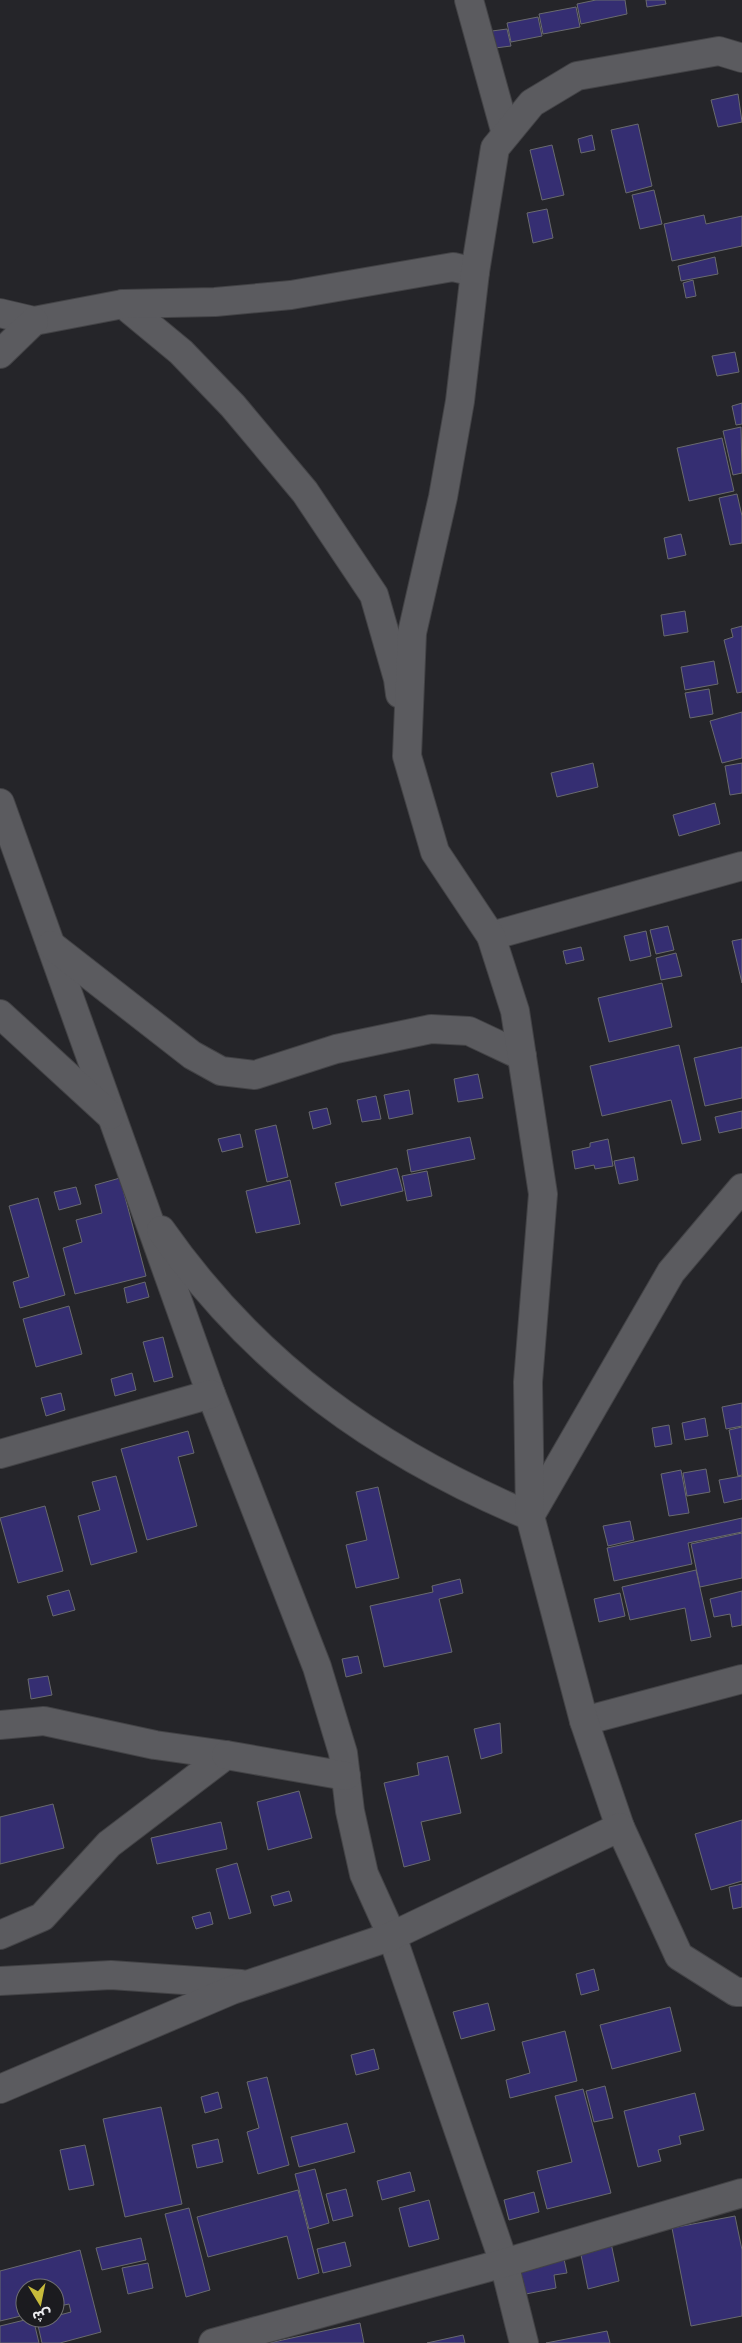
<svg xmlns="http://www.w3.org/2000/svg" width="742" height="2343" viewBox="0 0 742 2343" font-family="Signika,'Noto Sans Arabic',sans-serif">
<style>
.building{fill:#352e72;stroke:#696a6e}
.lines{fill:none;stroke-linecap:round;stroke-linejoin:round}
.minor-casing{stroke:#434346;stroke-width:30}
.minor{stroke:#5b5b5f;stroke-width:28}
</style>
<rect width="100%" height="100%" fill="#252529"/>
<!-- building -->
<g class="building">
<polygon points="596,0 625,0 627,14 581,24 577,4"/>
<polygon points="646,0 665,0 666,4 647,7"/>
<polygon points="576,7 580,27 543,34 539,14"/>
<polygon points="538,17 542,36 511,42 507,23"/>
<polygon points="507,29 511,46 495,48 492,31"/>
<polygon points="738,94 742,122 718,127 711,100"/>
<polygon points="638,124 652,186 626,193 611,130"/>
<polygon points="592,135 595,150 581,153 578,139"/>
<polygon points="552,145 564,195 542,200 530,150"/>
<polygon points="654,190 662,224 640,229 632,195"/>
<polygon points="547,209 553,238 533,243 527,213"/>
<polygon points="704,215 706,224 742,216 742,246 672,261 664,224"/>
<polygon points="715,257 718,274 681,281 678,266"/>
<polygon points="693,280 696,296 686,298 683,283"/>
<polygon points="735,352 739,372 717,376 712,356"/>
<polygon points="742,403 742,424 736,425 732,406"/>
<polygon points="741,427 742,473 733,475 723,431"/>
<polygon points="722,438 734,491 689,501 677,448"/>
<polygon points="737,494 742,516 742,543 730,545 719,498"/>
<polygon points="681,534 686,555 668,559 664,538"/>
<polygon points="685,611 688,632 664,636 661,615"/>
<polygon points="742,626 742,692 737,693 724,640 733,637 731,629"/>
<polygon points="714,661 718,684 685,690 681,667"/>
<polygon points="709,689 713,714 690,718 685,693"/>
<polygon points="742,712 742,758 722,763 710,721"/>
<polygon points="593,763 598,787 557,797 551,773"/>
<polygon points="742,763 742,793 730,795 725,766"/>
<polygon points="715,803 720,824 679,836 673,815"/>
<polygon points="668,926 674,950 656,954 650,930"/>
<polygon points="646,931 651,956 630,961 624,936"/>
<polygon points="742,939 742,983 732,941"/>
<polygon points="581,947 584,960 566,964 563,951"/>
<polygon points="676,953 682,976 661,980 656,958"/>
<polygon points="662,983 672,1027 609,1042 598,998"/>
<polygon points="679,1045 701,1140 682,1144 671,1100 602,1116 590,1066"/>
<polygon points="742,1047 742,1098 705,1106 694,1058"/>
<polygon points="478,1074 483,1098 458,1102 454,1079"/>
<polygon points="409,1090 413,1114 389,1119 384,1095"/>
<polygon points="376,1096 381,1119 362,1122 357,1100"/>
<polygon points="327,1108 331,1124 313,1129 309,1112"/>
<polygon points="742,1111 742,1128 719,1133 715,1117"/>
<polygon points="276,1125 288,1177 267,1182 255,1130"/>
<polygon points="240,1134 243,1147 222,1152 218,1139"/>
<polygon points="470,1137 475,1159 411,1172 407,1150"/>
<polygon points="608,1139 613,1166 595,1169 594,1165 575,1169 572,1151 590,1147 590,1143"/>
<polygon points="634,1157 638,1180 619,1184 614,1161"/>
<polygon points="397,1168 403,1191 341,1206 335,1183"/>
<polygon points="427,1171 432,1196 407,1201 402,1176"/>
<polygon points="120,1178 146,1276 75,1294 63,1248 82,1242 76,1220 102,1213 95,1185"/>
<polygon points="290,1180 300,1224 256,1233 246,1191"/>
<polygon points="76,1187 81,1204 59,1210 54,1192"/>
<polygon points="38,1198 65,1295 20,1308 13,1282 29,1277 9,1206"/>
<polygon points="145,1282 149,1297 127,1303 124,1288"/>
<polygon points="69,1306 82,1354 36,1367 23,1319"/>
<polygon points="163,1337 173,1377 154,1382 143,1342"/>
<polygon points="132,1373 136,1390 115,1396 111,1379"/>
<polygon points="61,1393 65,1410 46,1416 41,1398"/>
<polygon points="742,1403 742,1426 726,1429 722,1407"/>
<polygon points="705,1418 708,1436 685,1440 682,1423"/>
<polygon points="669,1425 672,1444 655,1447 652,1428"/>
<polygon points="742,1427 742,1475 738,1476 729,1430"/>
<polygon points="188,1431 194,1453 178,1457 197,1526 147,1540 121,1449"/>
<polygon points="706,1469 710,1492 687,1496 683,1473"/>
<polygon points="681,1470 689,1513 669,1516 661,1474"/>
<polygon points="116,1476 137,1552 91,1565 78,1516 100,1510 92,1482"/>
<polygon points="742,1476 742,1499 724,1503 719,1480"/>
<polygon points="378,1487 399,1578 356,1588 346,1545 367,1540 356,1492"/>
<polygon points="45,1506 63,1571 18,1583 0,1518"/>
<polygon points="742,1518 742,1532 688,1543 692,1564 614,1581 607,1548"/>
<polygon points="630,1521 634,1540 608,1546 603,1526"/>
<polygon points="742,1533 742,1578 700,1587 691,1544"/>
<polygon points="696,1570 711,1637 691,1641 685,1608 630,1620 622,1587"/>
<polygon points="460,1579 463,1593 439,1599 452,1652 384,1667 370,1606 433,1592 432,1586"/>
<polygon points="69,1590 75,1610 53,1616 47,1596"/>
<polygon points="742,1591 742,1625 732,1627 730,1614 714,1617 710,1599"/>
<polygon points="620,1593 625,1616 599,1622 594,1599"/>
<polygon points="358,1656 362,1673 346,1677 342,1659"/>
<polygon points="48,1676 52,1695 31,1699 28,1679"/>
<polygon points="500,1723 502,1753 481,1759 474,1729"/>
<polygon points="448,1756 461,1813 421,1822 430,1860 404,1867 384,1783 419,1775 417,1763"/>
<polygon points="299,1791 312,1838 268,1850 257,1802"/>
<polygon points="53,1804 64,1848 0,1864 0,1817"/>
<polygon points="742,1820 742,1881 711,1890 695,1834"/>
<polygon points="221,1822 227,1849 157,1864 151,1838"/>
<polygon points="237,1863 251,1913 229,1919 216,1869"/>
<polygon points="742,1884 742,1907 733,1909 729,1887"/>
<polygon points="289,1891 292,1901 274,1906 271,1896"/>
<polygon points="210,1912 213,1924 196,1929 192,1917"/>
<polygon points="594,1969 599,1990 581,1995 576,1974"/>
<polygon points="488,2003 495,2030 461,2039 453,2012"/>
<polygon points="670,2007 681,2051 612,2069 600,2025"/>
<polygon points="565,2031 577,2081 510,2098 506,2080 530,2073 522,2042"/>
<polygon points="374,2049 379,2069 356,2075 351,2055"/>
<polygon points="267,2077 289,2165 258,2174 247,2132 259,2128 247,2082"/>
<polygon points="605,2086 613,2118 594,2122 586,2091"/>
<polygon points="583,2089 611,2193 547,2209 537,2171 572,2162 555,2096"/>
<polygon points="218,2092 222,2108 205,2113 201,2097"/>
<polygon points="695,2093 704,2130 679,2136 681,2144 658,2150 661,2161 638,2167 624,2111"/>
<polygon points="161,2107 182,2204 125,2217 103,2119"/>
<polygon points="347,2123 355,2152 299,2167 291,2137"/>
<polygon points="218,2139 223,2162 197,2168 192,2145"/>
<polygon points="85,2145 94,2185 69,2190 60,2150"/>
<polygon points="315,2169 329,2223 309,2229 295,2174"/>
<polygon points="410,2172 415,2191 382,2200 377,2181"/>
<polygon points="346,2189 353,2216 333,2221 326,2194"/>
<polygon points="298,2190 319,2273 298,2279 287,2236 208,2257 197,2217"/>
<polygon points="534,2192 539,2212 509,2220 504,2200"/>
<polygon points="429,2200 439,2239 409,2247 399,2208"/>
<polygon points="189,2208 210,2290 186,2297 165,2214"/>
<polygon points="735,2216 742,2250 742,2316 691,2326 672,2228"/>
<polygon points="141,2238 146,2260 102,2270 96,2248"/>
<polygon points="345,2242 351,2266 323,2273 317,2249"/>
<polygon points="611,2243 619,2281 588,2289 580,2250"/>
<polygon points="80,2250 101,2332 60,2343 42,2343 37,2321 71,2312 69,2304 55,2307 55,2288 25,2288 25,2315 0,2321 0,2271"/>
<polygon points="564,2259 567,2273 554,2275 556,2288 526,2294 519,2268"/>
<polygon points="148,2263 153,2288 128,2294 122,2268"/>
<polygon points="33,2318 39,2343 0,2343 0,2326"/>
<polygon points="360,2323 364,2343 269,2343"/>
<polygon points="607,2331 610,2343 546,2343"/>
<polygon points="463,2335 465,2343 427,2343"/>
</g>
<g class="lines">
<defs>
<g id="minor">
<polyline points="469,0 506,134"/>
<polyline points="123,304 181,352 233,406 305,492 374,595 398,679 400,694"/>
<polyline points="0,313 34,321 123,304 215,302 291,295 453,267 475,272"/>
<polyline points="0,354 34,321"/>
<polyline points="0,803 211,1394 317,1667 343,1753 350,1811 364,1874 392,1936 504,2263 524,2343"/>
<polyline points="491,936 742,866"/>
<polyline points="51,945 192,1055 221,1071 255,1075 336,1049 431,1029 469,1031 522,1056"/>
<polyline points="0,1014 110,1115"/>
<path d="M 161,1230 C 256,1366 378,1452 530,1516 L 671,1272 L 742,1188"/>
<polyline points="0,1454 211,1394"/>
<polyline points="584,1721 742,1679"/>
<polyline points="0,1725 44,1721 155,1745 226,1755 109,1844 42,1917 0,1935"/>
<polyline points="226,1755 346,1776"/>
<polyline points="620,1827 584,1721 530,1516 528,1382 543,1194 515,1011 491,936 435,852 407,756 412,633 443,497 460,401 475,272 495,148 532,103 577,76 719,51 742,58"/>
<polyline points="0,1981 111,1975 241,1984"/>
<polyline points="0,2089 232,1990 392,1936 620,1827 679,1956 736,1992 742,1992"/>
<polyline points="213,2343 504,2263 742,2193"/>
</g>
</defs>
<!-- minor casing -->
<use href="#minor" class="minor-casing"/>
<!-- minor -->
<use href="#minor" class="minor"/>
</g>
<!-- north arrow -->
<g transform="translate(40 2303) rotate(170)"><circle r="24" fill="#1b1b1f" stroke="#6f6f72"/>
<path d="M0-4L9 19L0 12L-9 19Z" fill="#c7bb3b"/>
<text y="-8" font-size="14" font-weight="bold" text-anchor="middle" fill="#ececef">ش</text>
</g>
</svg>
